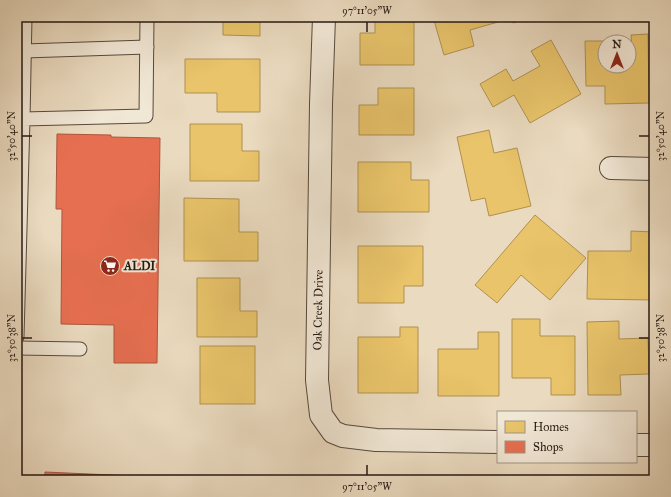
<svg xmlns="http://www.w3.org/2000/svg" width="671" height="497" viewBox="0 0 671 497" font-family="'IM FELL Great Primer',serif">
<style>
.homes{fill:#e9c46a;stroke:#ae9150}
.shops{fill:#e76f51;stroke:#ad553e}
.lines{fill:none;stroke-linecap:round;stroke-linejoin:round}
.lane-casing{stroke:#56493e;stroke-width:15}
.street-casing{stroke:#56493e;stroke-width:24}
.lane{stroke:#f1e7d5;stroke-width:13}
.street{stroke:#f1e7d5;stroke-width:22}
.ticks{fill:none;stroke:#251913;stroke-width:1.5}
.labels{text-anchor:middle;dominant-baseline:central;stroke-width:4;stroke-linejoin:round;paint-order:stroke}
.poi-label{font-size:12px;font-weight:bold;fill:#251913;stroke:#f1e7d5;text-anchor:start}
.street-label{font-size:12px;fill:#251913;stroke:#f1e7d5}
.neatline{fill:none;stroke:#251913;stroke-width:1.5}
.ticks-label{font-size:10px;text-anchor:middle;fill:#251913}
</style>
<rect width="100%" height="100%" fill="#eadabf"/>
<filter id="stains"><feTurbulence type="fractalNoise" baseFrequency=".005" numOctaves="4"/><feColorMatrix values="0 0 0 0 .2 0 0 0 0 .09 0 0 0 0 .02 0 0 0 .5 -.17"/></filter>
<radialGradient id="worn" r=".72"><stop offset=".6" stop-color="#630" stop-opacity="0"/><stop offset="1" stop-color="#630" stop-opacity=".3"/></radialGradient>
<!-- homes -->
<g class="homes">
<polygon points="223,17 260,17 260,36 223,35"/>
<polygon points="375,17 414,17 414,65 360,65 360,33 375,33"/>
<polygon points="433,17 497,17 498,22 470,30 474,46 444,55"/>
<polygon points="511,17 531,17 513,23"/>
<polygon points="648,34 649,103 605,104 605,86 586,86 585,41 606,41 605,66 629,66 629,49 632,49 631,35"/>
<polygon points="551,40 581,94 530,123 514,95 493,107 480,84 506,69 513,81 540,66 531,51"/>
<polygon points="185,59 260,59 260,112 217,112 217,93 185,93"/>
<polygon points="378,88 414,88 414,135 359,135 359,105 378,105"/>
<polygon points="190,124 242,124 242,151 259,151 259,181 190,181"/>
<polygon points="489,130 494,153 517,148 531,206 489,216 485,198 471,201 457,137"/>
<polygon points="358,162 411,162 411,180 429,180 429,212 358,212"/>
<polygon points="184,198 239,199 239,232 258,232 258,261 184,261"/>
<polygon points="535,215 586,258 550,300 521,275 497,303 475,285"/>
<polygon points="631,231 654,232 654,300 587,299 588,251 631,251"/>
<polygon points="358,246 423,246 423,286 404,286 404,303 358,303"/>
<polygon points="197,278 240,278 240,311 257,311 257,337 197,337"/>
<polygon points="512,319 540,319 540,336 575,336 575,395 551,395 551,378 512,378"/>
<polygon points="619,321 619,339 648,338 649,374 620,375 621,395 588,395 587,322"/>
<polygon points="400,327 418,327 418,393 358,393 358,337 400,337"/>
<polygon points="478,332 499,332 499,396 438,396 438,349 478,349"/>
<rect x="200" y="346" width="55" height="58"/>
</g>
<!-- shops -->
<g class="shops">
<polygon points="57,134 111,135 111,137 160,138 157,363 114,363 114,325 61,324 62,209 56,209"/>
<polygon points="45,472 133,476 133,480 45,480"/>
</g>
<g class="lines">
<defs>
<g id="lane">
<polyline points="24,51 147,47"/>
<polyline points="23,119 25,17"/>
<polyline points="17,337 23,119 146,116 147,17"/>
<polyline points="17,348 80,349"/>
</g>
<g id="street">
<polyline points="324,17 321,104 317,380 321,415 333,432 343,436 376,440 498,442"/>
<polyline points="611,168 654,169"/>
<polyline points="636,445 654,445"/>
</g>
</defs>
<!-- lane casing -->
<use href="#lane" class="lane-casing"/>
<!-- street casing -->
<use href="#street" class="street-casing"/>
<!-- lane -->
<use href="#lane" class="lane"/>
<!-- street -->
<use href="#street" class="street"/>
</g>
<!-- ticks -->
<path class="ticks" d="M 367,22 L 367,32M 22,136 L 32,136M 639,136 L 649,136M 22,338 L 32,338M 639,338 L 649,338M 367,465 L 367,475"/>
<!-- icons -->
<defs>
<symbol id="supermarket-disc" viewBox="-11 -11 22 22"><circle r="9.5" fill="#8f2418" stroke="#f1e7d5"/><path d="M-6-5.5h2.5l.6 2H6L4.5 2H-2.5L-4.4-4H-6ZM-1.5 3.2a1.3 1.3 0 1 0 .1 0ZM3 3.2a1.3 1.3 0 1 0 .1 0Z" fill="#fff"/></symbol>
</defs>
<g fill-rule="evenodd">
<use href="#supermarket-disc" x="99" y="255" width="22" height="22"/>
</g>
<g class="labels">
<!-- poi labels -->
<g class="poi-label">
<text x="124" y="266">ALDI</text>
</g>
<!-- street labels -->
<g class="street-label">
<text transform="translate(318 310) rotate(-89)">Oak Creek Drive</text>
</g>
</g>
<!-- margin -->
<rect width="671" height="497" fill="none" stroke="#eadabf" stroke-width="44"/>
<!-- legend -->
<rect x="497" y="411" width="140" height="52" fill="#f1e7d5" stroke="#9f9587"/>
<rect x="505" y="421" width="20" height="12" fill="#e9c46a" stroke="#9f9587"/>
<text x="533" y="431" font-size="12" fill="#251913">Homes</text>
<rect x="505" y="441" width="20" height="12" fill="#e76f51" stroke="#9f9587"/>
<text x="533" y="451" font-size="12" fill="#251913">Shops</text>
<!-- north arrow -->
<g transform="translate(617 54)"><circle r="19" fill="#f1e7d5" stroke="#9f9587"/>
<path d="M0-3L7 15L0 10L-7 15Z" fill="#8f2418"/>
<text y="-6" font-size="11" font-weight="bold" text-anchor="middle" fill="#251913">N</text>
</g>
<rect x="22" y="22" width="627" height="453" class="neatline"/>
<g class="ticks-label">
<text x="367" y="14">97°11'05"W</text>
<text transform="translate(11 136) rotate(-90)" y="4">32°50'40"N</text>
<text transform="translate(660 136) rotate(-90)" y="4">32°50'40"N</text>
<text transform="translate(11 338) rotate(-90)" y="4">32°50'38"N</text>
<text transform="translate(660 338) rotate(-90)" y="4">32°50'38"N</text>
<text x="367" y="490">97°11'05"W</text>
</g>
<rect width="100%" height="100%" filter="url(#stains)"/>
<rect width="100%" height="100%" fill="url(#worn)"/>
</svg>
